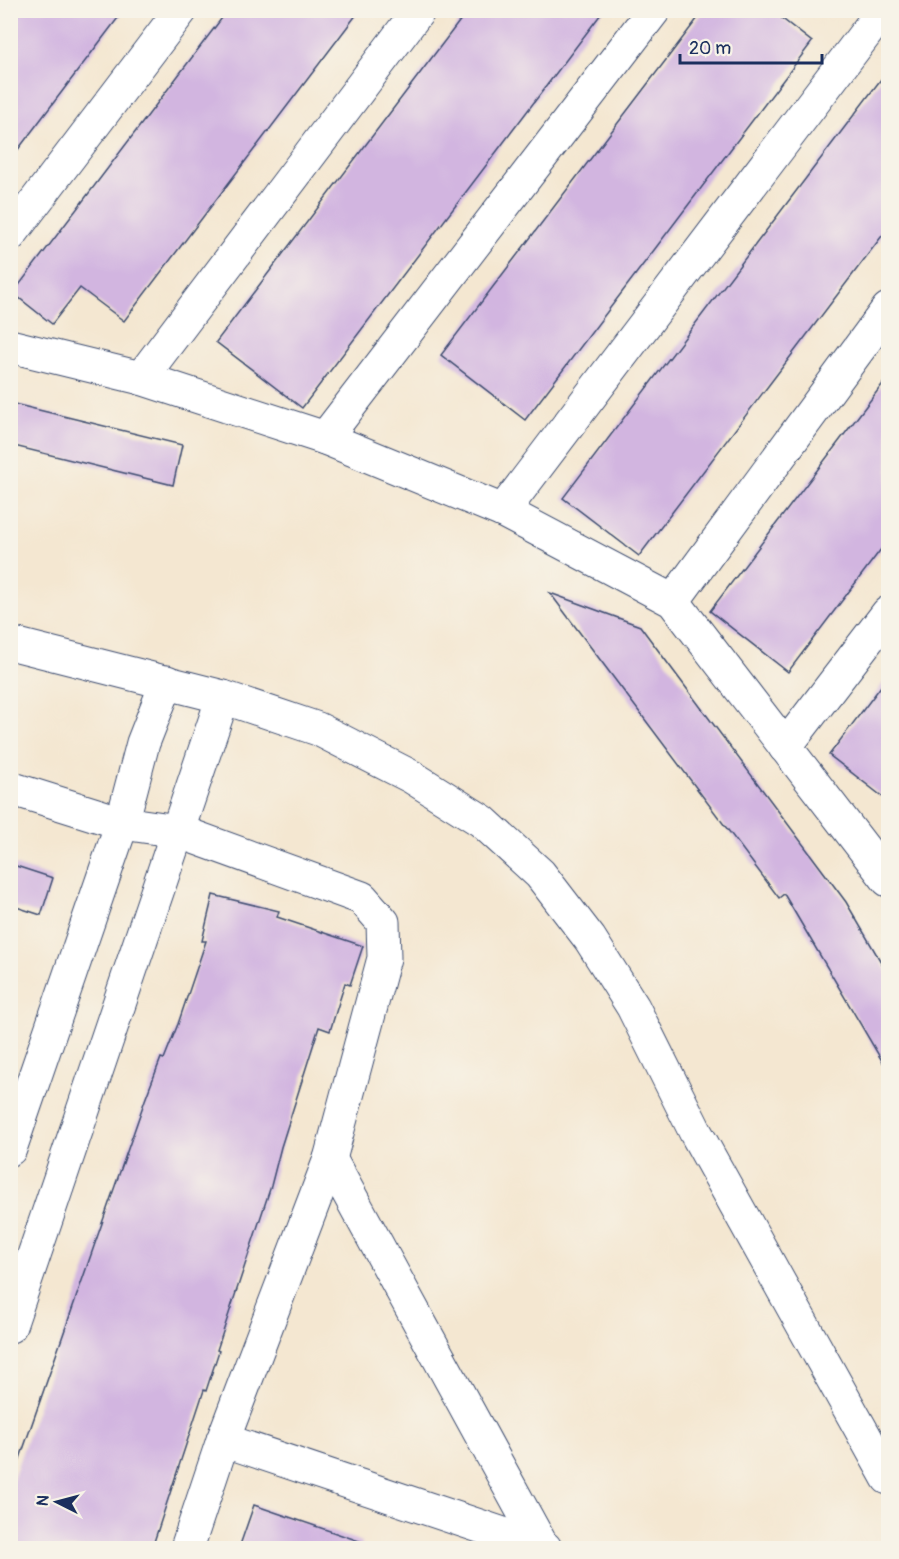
<svg xmlns="http://www.w3.org/2000/svg" width="899" height="1559" viewBox="0 0 899 1559" font-family="Pangolin,sans-serif">
<style>
.building{fill:#d2b5e0}
.lines{fill:none;stroke-linecap:round;stroke-linejoin:round}
.minor-casing{stroke:#3c4b6f;stroke-width:35}
.minor{stroke:#fff;stroke-width:33}
</style>
<rect width="100%" height="100%" fill="#f7f3e8"/>
<filter id="ink" filterUnits="userSpaceOnUse"><feTurbulence type="fractalNoise" baseFrequency=".0167" numOctaves="2"/><feDisplacementMap in="SourceGraphic" scale="12" xChannelSelector="R" yChannelSelector="G"/><feConvolveMatrix kernelMatrix="1 2 1 2 8 2 1 2 1" color-interpolation-filters="sRGB"/></filter>
<filter id="wash" filterUnits="userSpaceOnUse"><feTurbulence type="fractalNoise" baseFrequency=".008" numOctaves="4" result="noise"/><feDisplacementMap in="SourceGraphic" scale="24" xChannelSelector="R" yChannelSelector="G"/><feGaussianBlur stdDeviation="1.35" result="paint"/><feColorMatrix in="noise" values="0 0 0 0 0 0 0 0 0 0 0 0 0 0 0 0 0 1.4 0 .05"/><feComposite in="paint" operator="in"/></filter>
<g filter="url(#wash)">
<rect width="100%" height="100%" fill="#f4e7d1"/>
<g id="blocks">
<!-- building -->
<g class="building">
<polygon points="10,10 124,10 10,160"/>
<polygon points="228,10 360,10 124,321 80,288 52,324 13,293"/>
<polygon points="468,10 604,10 302,408 216,342"/>
<polygon points="704,10 771,10 812,42 525,420 441,355"/>
<polygon points="888,70 888,228 639,556 563,498"/>
<polygon points="888,377 888,540 788,672 710,611"/>
<polygon points="10,403 182,445 173,485 10,445"/>
<polygon points="550,593 640,626 846,902 888,974 888,1071 784,894 779,898"/>
<polygon points="888,677 888,801 829,755"/>
<polygon points="10,864 53,878 41,915 10,905"/>
<polygon points="213,895 279,911 277,917 363,946 350,985 345,983 330,1031 319,1027 281,1147 271,1186 217,1350 219,1351 206,1391 204,1390 152,1548 10,1548 10,1487 145,1100 161,1058 164,1059 178,1024 206,941 202,941"/>
<polygon points="254,1505 362,1542 361,1548 239,1548"/>
</g>
</g>
</g>
<g filter="url(#ink)">
<use href="#blocks" fill-opacity="0" stroke="#3c4b6f" stroke-width="1.5"/>
<g class="lines">
<defs>
<g id="minor">
<polyline points="10,235 181,10"/>
<polyline points="10,346 141,378 325,438 503,511 673,601 888,880"/>
<polyline points="141,378 419,10"/>
<polyline points="325,438 654,10"/>
<polyline points="503,511 872,25"/>
<polyline points="673,601 888,309"/>
<polyline points="10,643 223,697 318,729 412,777 482,821 540,874 590,939 633,1007 696,1133 888,1478"/>
<polyline points="785,747 888,613"/>
<polyline points="10,788 122,823 178,831 194,837 362,898 383,922 384,958 330,1159 223,1440 187,1548"/>
<polyline points="10,1149 122,823 143,743 167,682"/>
<polyline points="330,1159 543,1548"/>
<polyline points="10,1326 223,697"/>
<polyline points="223,1440 545,1548"/>
</g>
</defs>
<!-- minor casing -->
<use href="#minor" class="minor-casing"/>
<!-- minor -->
<use href="#minor" class="minor"/>
</g>
</g>
<!-- margin -->
<rect width="899" height="1559" fill="none" stroke="#f7f3e8" stroke-width="36"/>
<!-- north arrow -->
<g transform="translate(57 1502) rotate(276)" stroke="#f7f3e8" stroke-width="4.5" paint-order="stroke">
<path d="M0-4.5L10 22L0 15L-10 22Z" fill="#1b2f5e"/>
<text y="-9" font-size="16" font-weight="bold" text-anchor="middle" fill="#1b2f5e">N</text>
</g>
<!-- scale -->
<path d="M680 54v9h142v-9" fill="none" stroke="#1b2f5e" stroke-width="3"/>
<text x="689" y="54" font-size="18" fill="#1b2f5e" stroke="#f7f3e8" stroke-width="4.5" paint-order="stroke">20 m</text>
</svg>
